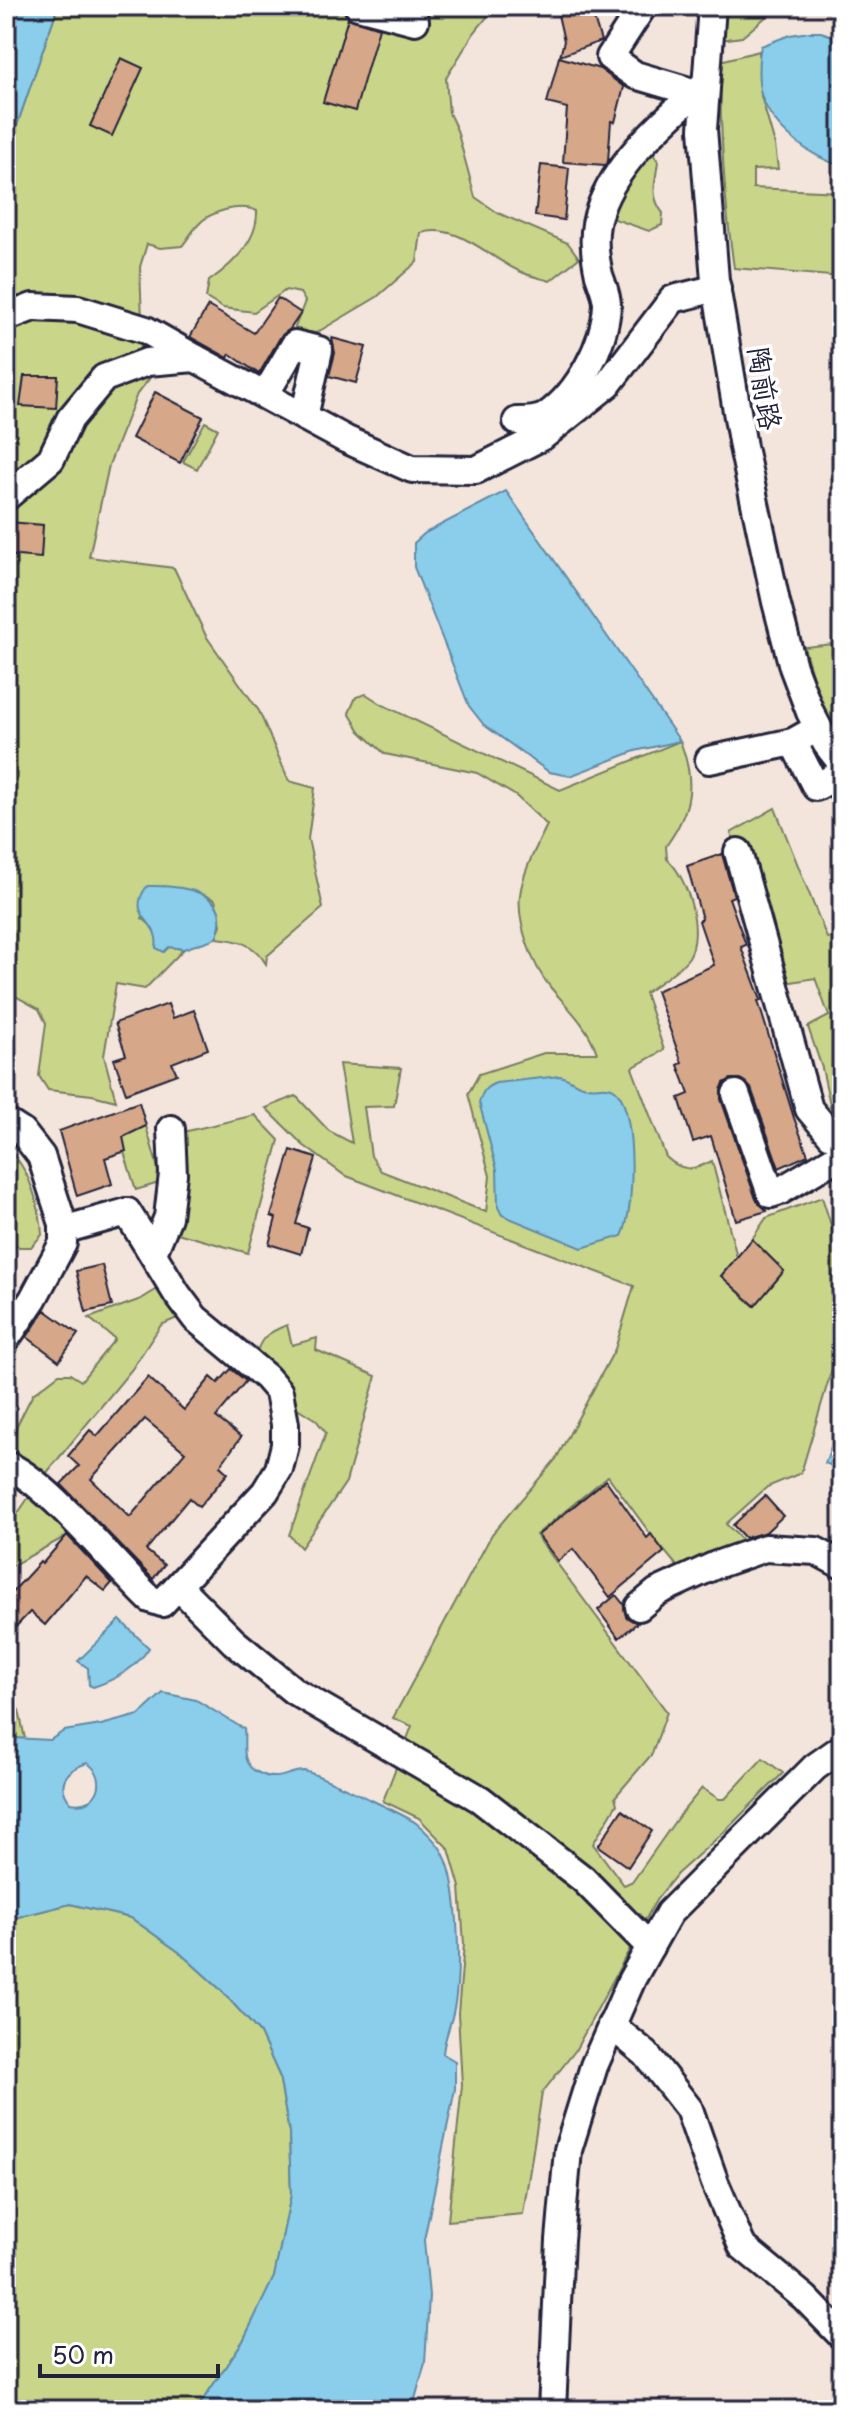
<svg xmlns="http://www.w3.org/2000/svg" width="848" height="2416" viewBox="0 0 848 2416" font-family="'Playpen Sans','LXGW WenKai TC',sans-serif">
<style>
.green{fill:#c9d589;stroke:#767c62;stroke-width:2}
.water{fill:#8aceeb;stroke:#6089a5;stroke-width:2;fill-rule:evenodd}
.building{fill:#d6a788;stroke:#22223b;stroke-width:2;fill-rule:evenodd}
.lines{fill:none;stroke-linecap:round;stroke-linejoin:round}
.minor-casing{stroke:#22223b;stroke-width:32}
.minor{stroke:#fff;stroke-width:26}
.labels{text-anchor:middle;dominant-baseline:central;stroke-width:7;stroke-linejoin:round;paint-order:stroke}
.street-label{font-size:28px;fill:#22223b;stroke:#fff}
</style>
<rect width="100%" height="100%" fill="#f3e5db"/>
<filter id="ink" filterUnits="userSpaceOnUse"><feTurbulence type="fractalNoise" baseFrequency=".0125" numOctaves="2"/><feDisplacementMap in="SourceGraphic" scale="16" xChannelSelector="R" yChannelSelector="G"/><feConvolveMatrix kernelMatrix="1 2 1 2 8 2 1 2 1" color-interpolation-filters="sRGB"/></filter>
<g filter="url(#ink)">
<!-- green -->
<g class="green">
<path d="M 58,6 L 496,6 L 474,33 L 446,78 L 449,113 L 457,130 L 475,197 L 498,213 L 568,243 L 579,258 L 550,281 C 540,278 529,276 519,271 C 488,257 457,222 421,233 L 417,262 L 377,297 L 316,333 L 294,330 L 305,301 L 300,293 L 286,290 L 254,312 L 223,308 L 206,298 L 209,281 C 232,265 258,241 257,211 C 240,203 210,211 198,225 C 192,231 188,239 182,246 L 160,248 L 147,244 L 140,267 L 142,320 L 170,353 L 137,394 L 109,465 L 89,557 L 174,568 L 206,636 L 259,711 L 289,781 L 315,788 L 308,839 L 323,908 L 267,956 L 266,964 C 254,943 238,940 216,938 L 221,925 L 215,900 L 202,894 L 163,886 L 142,918 L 153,927 L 157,939 L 169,947 L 184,949 L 145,989 L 116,984 L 104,1056 L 116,1101 L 92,1095 L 48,1090 L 39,1076 L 46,1023 L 39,1009 L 6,991 L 6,157 Z"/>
<polygon points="720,6 779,6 742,37 720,40"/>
<path d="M 759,51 L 761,96 L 775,145 L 778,169 L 753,170 L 753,188 L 842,192 L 842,277 L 734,268 C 724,199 720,131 720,61 Z"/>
<path d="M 650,149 L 658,161 C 656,181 649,196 663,213 L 662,225 L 649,231 L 612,218 L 606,221 L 606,213 Z"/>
<polygon points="205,422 218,429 197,469 183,462"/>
<path d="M 842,643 L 842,738 C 821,711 813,679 804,647 Z"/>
<path d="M 366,694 L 383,705 L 560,790 L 680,741 C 696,782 692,810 666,846 L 667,859 C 688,877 704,932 689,957 C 682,968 656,985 645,993 L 664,1050 L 632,1068 L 666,1157 C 682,1172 693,1171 712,1161 L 737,1257 L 721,1276 L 754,1306 L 784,1271 L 752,1239 L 766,1218 L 822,1197 L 839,1250 L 842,1252 L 842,1335 L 801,1473 L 767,1487 L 726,1524 L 747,1545 L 682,1572 L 652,1536 L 608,1476 L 536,1535 L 667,1712 L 652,1754 L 615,1797 L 617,1804 L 593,1844 L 624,1885 L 633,1881 L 678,1817 L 702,1788 L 719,1799 L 725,1799 L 763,1758 L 783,1773 L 724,1832 L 677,1874 L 656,1900 L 575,2051 L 542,2093 L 523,2214 L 448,2221 L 462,2085 L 458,2013 L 464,1944 L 460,1887 L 449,1849 L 419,1818 L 383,1801 L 412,1726 L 393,1718 L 492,1534 L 556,1459 L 615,1349 L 634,1286 L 344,1175 L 303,1145 L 266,1108 L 296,1096 L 329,1131 L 352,1143 L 339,1064 L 401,1068 L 394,1106 L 364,1107 L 371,1156 L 381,1171 L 486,1212 L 490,1176 L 468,1094 L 479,1074 L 544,1053 L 597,1053 C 588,1026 569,1009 551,988 C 532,966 517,923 520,895 C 523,871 537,846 547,825 L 516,796 L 477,773 L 385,754 L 360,731 L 349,713 L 356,697 Z"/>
<polygon points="775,808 827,938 842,936 842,1131 834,1123 822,1068 808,1027 829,1016 815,978 779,984 731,833"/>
<polygon points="255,1115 279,1140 248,1253 170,1231 183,1132"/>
<polygon points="146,1126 162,1182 136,1190 124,1152 123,1137"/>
<path d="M 6,1148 C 28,1164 41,1208 42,1235 L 31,1247 L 19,1247 L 6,1240 Z"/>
<polygon points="164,1285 184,1315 161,1325 132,1369 40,1481 10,1454 17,1425 33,1394 59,1374 70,1374 81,1381 115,1339 89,1318 141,1299"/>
<path d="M 287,1325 L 292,1345 L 317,1338 L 316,1350 L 376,1376 L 346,1482 L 301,1548 L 289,1535 L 326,1433 L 316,1420 L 291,1404 L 256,1358 C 258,1338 269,1332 287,1325 Z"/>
<polygon points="33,1491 74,1532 6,1569 6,1520 18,1513"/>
<polygon points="6,1699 19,1710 25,1739 14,1738 6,1743"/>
<polygon points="70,1904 131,1918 179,1952 221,1990 260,2033 279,2075 289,2132 291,2195 274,2278 243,2341 196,2410 6,2410 6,1920"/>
</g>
<!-- water -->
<g class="water">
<polygon points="6,6 58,6 6,157"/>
<path d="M 809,32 L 821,32 L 842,39 L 842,166 C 811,157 773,130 762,97 C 757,84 758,59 761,46 L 790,35 Z"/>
<polygon points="506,491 680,741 635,751 570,776 549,772 484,725 469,706 414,567 414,543 425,533"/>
<path d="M 147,886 C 181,885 236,891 216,938 L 184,949 L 169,947 L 164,952 L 156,948 C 161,919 124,918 147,886 Z"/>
<path d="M 560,1076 C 569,1078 575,1084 583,1086 C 595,1091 609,1081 618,1093 C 636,1115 635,1211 622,1236 L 582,1248 L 502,1215 L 498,1207 L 497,1170 L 479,1102 C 483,1091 485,1087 496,1083 Z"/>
<polygon points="842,1418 842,1470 825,1463"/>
<path d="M 120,1620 L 149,1648 C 136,1668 115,1680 93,1687 L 89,1685 L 88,1668 L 78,1661 Z"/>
<path d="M 163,1693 L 196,1700 L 244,1729 C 246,1743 239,1763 257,1772 C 279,1784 287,1771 304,1771 C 313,1772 407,1816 416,1823 C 425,1830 440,1845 444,1855 C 460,1885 461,1979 453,2013 C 450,2027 444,2039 443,2054 L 455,2061 L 455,2089 L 424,2240 L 429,2296 L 425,2363 L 412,2410 L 196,2410 L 243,2341 L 274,2277 L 291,2195 L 289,2132 L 279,2075 L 260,2033 L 221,1990 L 179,1952 L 131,1918 L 70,1904 L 6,1920 L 6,1743 L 14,1738 L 50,1740 L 64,1731 L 101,1725 L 139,1715 ZM 87,1763 C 110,1777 98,1809 71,1803 C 55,1784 66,1770 87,1763 Z"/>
</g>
<!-- building -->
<g class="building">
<polygon points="556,6 590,6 601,41 560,56 564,41"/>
<polygon points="348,18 379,28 355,111 323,102"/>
<polygon points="559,57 600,69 624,87 615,122 611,121 608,161 605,165 563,162 567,108 547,103"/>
<polygon points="121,58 143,68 112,136 90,126"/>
<polygon points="541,165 569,168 564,220 535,216"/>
<polygon points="278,298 301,313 290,329 281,336 259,374 230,354 228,358 190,337 208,306 254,333"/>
<polygon points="332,338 366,347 356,383 329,376 335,353"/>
<polygon points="24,376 58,376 56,408 20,406"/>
<polygon points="155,392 203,417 180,463 132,438"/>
<polygon points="9,522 43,525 41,558 6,555"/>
<polygon points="722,854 734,896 729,898 746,945 741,947 761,1000 758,1001 794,1118 808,1155 779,1168 751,1088 740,1079 731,1079 724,1083 721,1090 721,1099 756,1199 767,1211 736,1220 711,1136 693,1142 679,1098 689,1094 678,1065 682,1063 656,991 714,965 699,921 702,919 687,866"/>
<polygon points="168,1004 173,1018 194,1010 208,1049 172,1063 177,1074 126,1093 114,1059 126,1055 115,1023"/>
<polygon points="139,1102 146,1126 123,1137 126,1151 105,1158 112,1184 77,1196 59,1131"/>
<polygon points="291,1150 316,1158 296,1224 308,1228 301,1254 269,1244 276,1218 271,1216"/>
<polygon points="752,1239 784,1271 755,1306 721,1276"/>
<polygon points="102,1265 112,1306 86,1312 76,1271"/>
<polygon points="45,1310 78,1334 59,1361 27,1337"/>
<path d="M 231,1369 L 246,1381 L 216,1417 L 241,1437 L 220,1466 L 228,1473 L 199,1507 L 189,1498 L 146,1550 L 164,1565 L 153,1579 L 61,1484 L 79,1466 L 68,1456 L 90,1430 L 97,1436 L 148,1377 L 184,1410 L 211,1377 L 218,1383 ZM 145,1419 L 185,1452 L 130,1517 L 91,1479 Z"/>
<polygon points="606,1480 647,1538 651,1534 664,1552 610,1597 573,1549 558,1561 538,1535"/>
<polygon points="765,1496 783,1516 766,1532 745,1538 733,1525"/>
<polygon points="67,1535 112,1583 105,1591 86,1576 45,1625 30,1612 6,1637 6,1599 40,1562 42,1564"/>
<polygon points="616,1595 624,1605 626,1617 637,1623 619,1638 598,1610"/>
<polygon points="622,1810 652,1831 628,1867 598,1846"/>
</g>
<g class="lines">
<defs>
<g id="minor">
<polyline points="358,6 415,21"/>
<polyline points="643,6 610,57 635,75 696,93"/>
<polyline points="712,6 703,129 715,280 743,447 776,602 793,667 810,712 826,743 842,764"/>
<polyline points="7,317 33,307 78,309 146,330 195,358"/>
<polyline points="265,395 295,344 319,350 304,417"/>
<path d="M 517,421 C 527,421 538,421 546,416 C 579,393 605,344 607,305 C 607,295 602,284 599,275 C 594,252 592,231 600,209 C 618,158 668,118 706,83"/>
<polyline points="6,497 51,459 70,419 104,378 147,362 195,358 345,439 412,469 476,470 543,436 608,384 673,299 717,288"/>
<polyline points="793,742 816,787 842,773"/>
<polyline points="709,760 793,742 818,728"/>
<polyline points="738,852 809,1109 831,1135 842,1140"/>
<polyline points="736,1094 771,1194 780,1191 842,1154"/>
<polyline points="6,1122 23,1133 41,1156 63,1224 63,1243 33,1299 6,1339"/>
<polyline points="63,1230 127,1212 153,1253 168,1217 173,1174 171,1129"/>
<path d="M 6,1465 C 44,1478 116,1567 150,1599 L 162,1603 L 265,1492 L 279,1469 L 285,1445 L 285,1424 L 279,1392 L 266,1377 L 195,1318 L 177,1294 L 127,1212"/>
<polyline points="178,1586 234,1642 294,1691 480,1799 583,1879 650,1947"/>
<polyline points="639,1607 657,1592 716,1565 765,1548 816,1551 842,1565"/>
<polyline points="611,2025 646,2054 689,2109 715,2183 742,2246 805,2298 842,2336"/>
<polyline points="552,2410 560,2240 568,2150 594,2066 632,1979 669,1913 815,1767 842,1748"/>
</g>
</defs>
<!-- minor casing -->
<use href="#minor" class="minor-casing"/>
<!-- minor -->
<use href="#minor" class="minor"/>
</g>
</g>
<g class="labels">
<!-- street labels -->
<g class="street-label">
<text transform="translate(766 388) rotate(81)">陶前路</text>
</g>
</g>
<!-- margin -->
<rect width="848" height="2416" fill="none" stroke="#fff" stroke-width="32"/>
<rect x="16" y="16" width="816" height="2384" fill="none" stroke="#22223b" stroke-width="3" filter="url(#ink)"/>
<!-- scale -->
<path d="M40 2364v12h178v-12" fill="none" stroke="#22223b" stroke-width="4"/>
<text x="52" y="2364" font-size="24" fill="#22223b" stroke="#ffffff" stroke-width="6" paint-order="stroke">50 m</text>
</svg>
